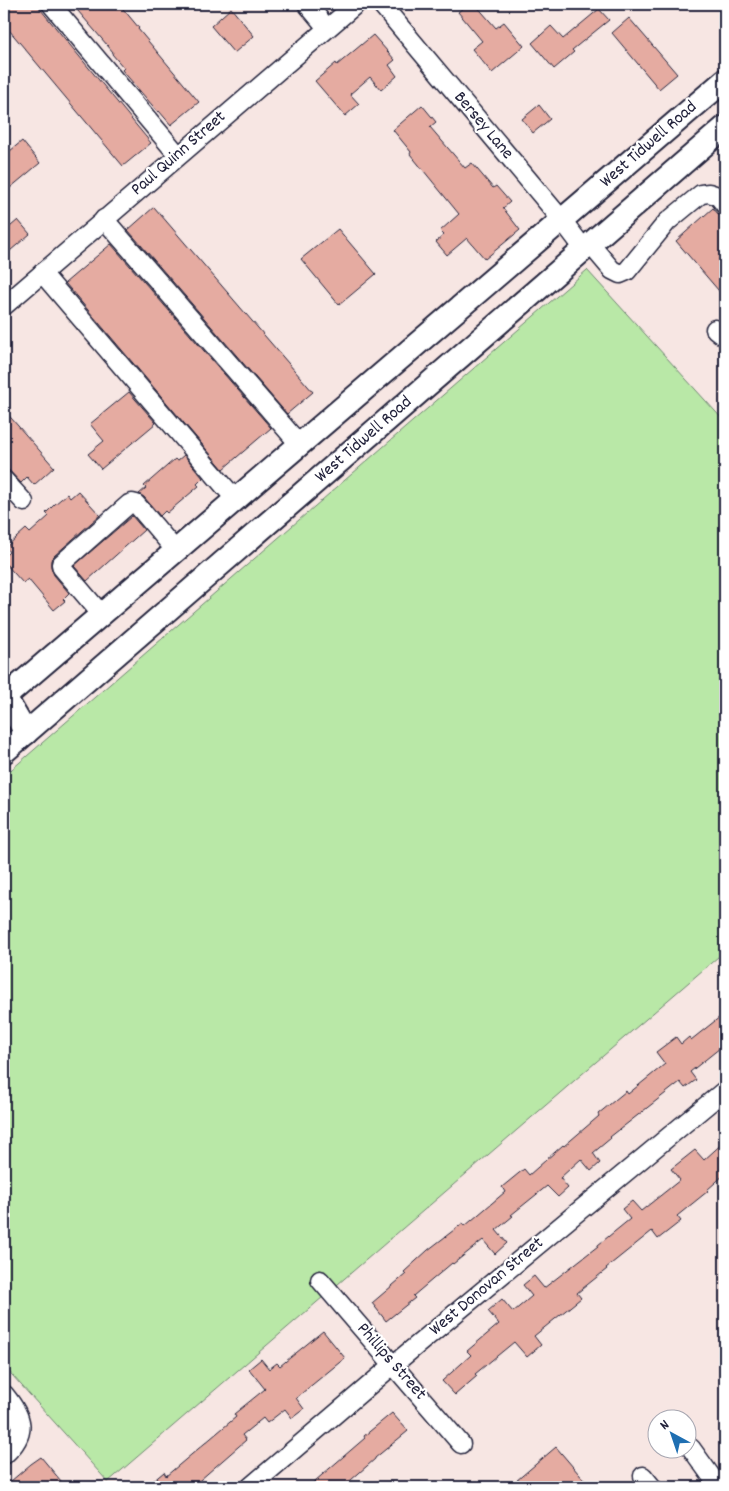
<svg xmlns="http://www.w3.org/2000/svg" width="729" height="1491" viewBox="0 0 729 1491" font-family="Dekko,sans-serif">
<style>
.green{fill:#b9e8a7;stroke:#6e8571}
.building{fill:#e5aba1;stroke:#22223b}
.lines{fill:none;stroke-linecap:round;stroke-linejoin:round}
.minor-casing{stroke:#22223b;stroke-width:21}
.major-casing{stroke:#22223b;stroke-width:26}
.minor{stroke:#fff;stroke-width:18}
.major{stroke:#fff;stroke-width:22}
.labels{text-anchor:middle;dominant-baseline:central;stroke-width:4.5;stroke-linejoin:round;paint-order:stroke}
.street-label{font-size:18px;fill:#22223b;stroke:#fff}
</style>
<rect width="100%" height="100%" fill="#f7e6e3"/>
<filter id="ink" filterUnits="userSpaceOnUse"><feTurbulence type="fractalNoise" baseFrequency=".02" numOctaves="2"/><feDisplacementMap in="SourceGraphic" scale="10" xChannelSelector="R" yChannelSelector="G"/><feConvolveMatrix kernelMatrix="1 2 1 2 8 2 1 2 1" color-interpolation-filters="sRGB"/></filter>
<g filter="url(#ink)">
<!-- green -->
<polygon class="green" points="587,270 725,422 725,951 108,1482 4,1366 4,776"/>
<!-- building -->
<g class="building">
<polygon points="4,4 36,4 151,143 123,166 4,24"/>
<polygon points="72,4 119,4 139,28 138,29 199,102 171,125 159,111 158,112 122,70 124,68 112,54 113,52"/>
<polygon points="468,4 475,4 496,28 504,22 524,46 492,73 472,49 482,41 458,12"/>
<polygon points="231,8 254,36 234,53 211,26"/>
<polygon points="599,9 609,20 572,50 574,52 554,69 532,43 551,26 563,39"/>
<polygon points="629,18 677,74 659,89 612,33"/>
<polygon points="373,35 395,60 389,65 397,76 381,90 370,77 350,94 359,104 345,116 315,81 336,63 337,65"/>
<polygon points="422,105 436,122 430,127 465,168 472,163 493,188 496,186 510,202 503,208 520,230 485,259 467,238 447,255 436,242 444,235 440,231 459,214 410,154 411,152 393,130"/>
<polygon points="539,105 550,119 533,133 522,119"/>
<polygon points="22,141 40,163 4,193 4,156"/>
<polygon points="154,207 313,392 287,414 128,230"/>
<polygon points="713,208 725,222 725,298 676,241"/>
<polygon points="18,220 30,234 4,256 4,232"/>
<polygon points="338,229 376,274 339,305 301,259"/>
<polygon points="111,244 271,428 223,469 65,283"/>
<polygon points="129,392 156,423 101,469 88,454 104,441 90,424"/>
<polygon points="4,410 54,467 34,485 27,477 21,483 4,465"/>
<polygon points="184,455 203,478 197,484 199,486 167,513 165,511 160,516 144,497 139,494 146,488 144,486 175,459 177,461"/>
<polygon points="78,491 100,515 54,556 51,560 51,567 54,575 69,593 63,599 65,601 54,610 28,579 23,583 4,562 4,557 9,552 6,547 26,529 30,533 49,516 46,513 55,504 67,494 70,498"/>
<polygon points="132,516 144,530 87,581 74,566"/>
<polygon points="725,1013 725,1044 690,1072 696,1080 685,1088 680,1082 610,1137 611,1138 593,1153 600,1163 591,1171 581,1159 560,1178 568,1188 558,1197 547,1186 511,1215 513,1216 496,1230 507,1243 495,1254 483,1240 453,1264 452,1263 413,1296 415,1298 386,1321 372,1303 406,1274 404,1272 428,1250 463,1223 465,1226 505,1192 502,1187 524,1169 529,1175 563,1145 564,1146 599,1116 598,1114 626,1091 628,1094 665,1064 656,1052 676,1037 681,1044 689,1037 691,1040"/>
<polygon points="725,1141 725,1174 707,1190 708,1191 677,1216 681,1221 658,1239 652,1231 606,1268 607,1269 577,1293 581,1298 534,1336 541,1345 527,1357 514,1342 475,1374 477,1376 455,1395 442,1381 471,1355 467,1351 499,1324 488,1311 502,1299 513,1312 532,1296 523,1285 534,1276 544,1288 598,1246 598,1245 630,1219 622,1209 632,1201 641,1211 680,1180 671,1169 695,1150 704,1160"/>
<polygon points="323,1331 345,1358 296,1398 304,1409 292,1418 285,1409 267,1423 263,1418 242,1435 246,1440 192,1487 146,1487 164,1472 166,1476 236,1417 234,1414 265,1389 249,1369 261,1359 269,1369 277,1363 280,1366"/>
<polygon points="392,1413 408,1431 375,1458 375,1459 343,1487 308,1487 365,1438 364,1436"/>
<polygon points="556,1447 590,1487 509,1487"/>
<polygon points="41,1457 66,1487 4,1487 31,1464"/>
</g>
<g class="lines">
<defs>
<g id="minor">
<polyline points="51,4 178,155"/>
<polyline points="307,4 327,28"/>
<polyline points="381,4 562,220 584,249"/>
<polyline points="104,219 300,445"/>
<polyline points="590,244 612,270 620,274 627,271 667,222 701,194 709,193 718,196 725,205"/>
<polyline points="42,273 236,500"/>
<polyline points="4,306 356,4"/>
<polyline points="715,329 725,337"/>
<polyline points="4,480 24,502"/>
<polyline points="102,615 62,568 61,564 129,504 132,503 136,504 176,551"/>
<polyline points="320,1280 461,1444"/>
<path d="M 4,1394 C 23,1417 29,1433 4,1455"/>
<polyline points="691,1448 719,1487"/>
<polyline points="643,1476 652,1487"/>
<polyline points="250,1487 393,1365 725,1090"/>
</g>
<g id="major">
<polyline points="5,697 26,733"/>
<polyline points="4,698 725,80"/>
<polyline points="4,752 725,127"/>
</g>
</defs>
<!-- minor casing -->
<use href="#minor" class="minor-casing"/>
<!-- major casing -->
<use href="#major" class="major-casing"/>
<!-- minor -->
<use href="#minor" class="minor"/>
<!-- major -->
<use href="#major" class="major"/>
</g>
</g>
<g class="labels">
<!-- street labels -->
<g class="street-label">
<text transform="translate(483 126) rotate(50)">Bersey Lane</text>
<text transform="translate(649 145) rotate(-41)">West Tidwell Road</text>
<text transform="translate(179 154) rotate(-41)">Paul Quinn Street</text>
<text transform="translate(364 440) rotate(-41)">West Tidwell Road</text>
<text transform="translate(487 1287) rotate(-40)">West Donovan Street</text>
<text transform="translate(391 1362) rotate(49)">Phillips Street</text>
</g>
</g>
<!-- margin -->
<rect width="729" height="1491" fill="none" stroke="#fff" stroke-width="20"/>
<rect x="10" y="10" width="709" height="1471" fill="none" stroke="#22223b" stroke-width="2" filter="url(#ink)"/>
<!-- north arrow -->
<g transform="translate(672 1434) rotate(320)"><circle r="24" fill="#ffffff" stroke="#a7a7b1"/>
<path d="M0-4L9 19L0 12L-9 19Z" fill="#1f6fb2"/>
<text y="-8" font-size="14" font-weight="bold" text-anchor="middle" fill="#22223b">N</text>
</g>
</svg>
